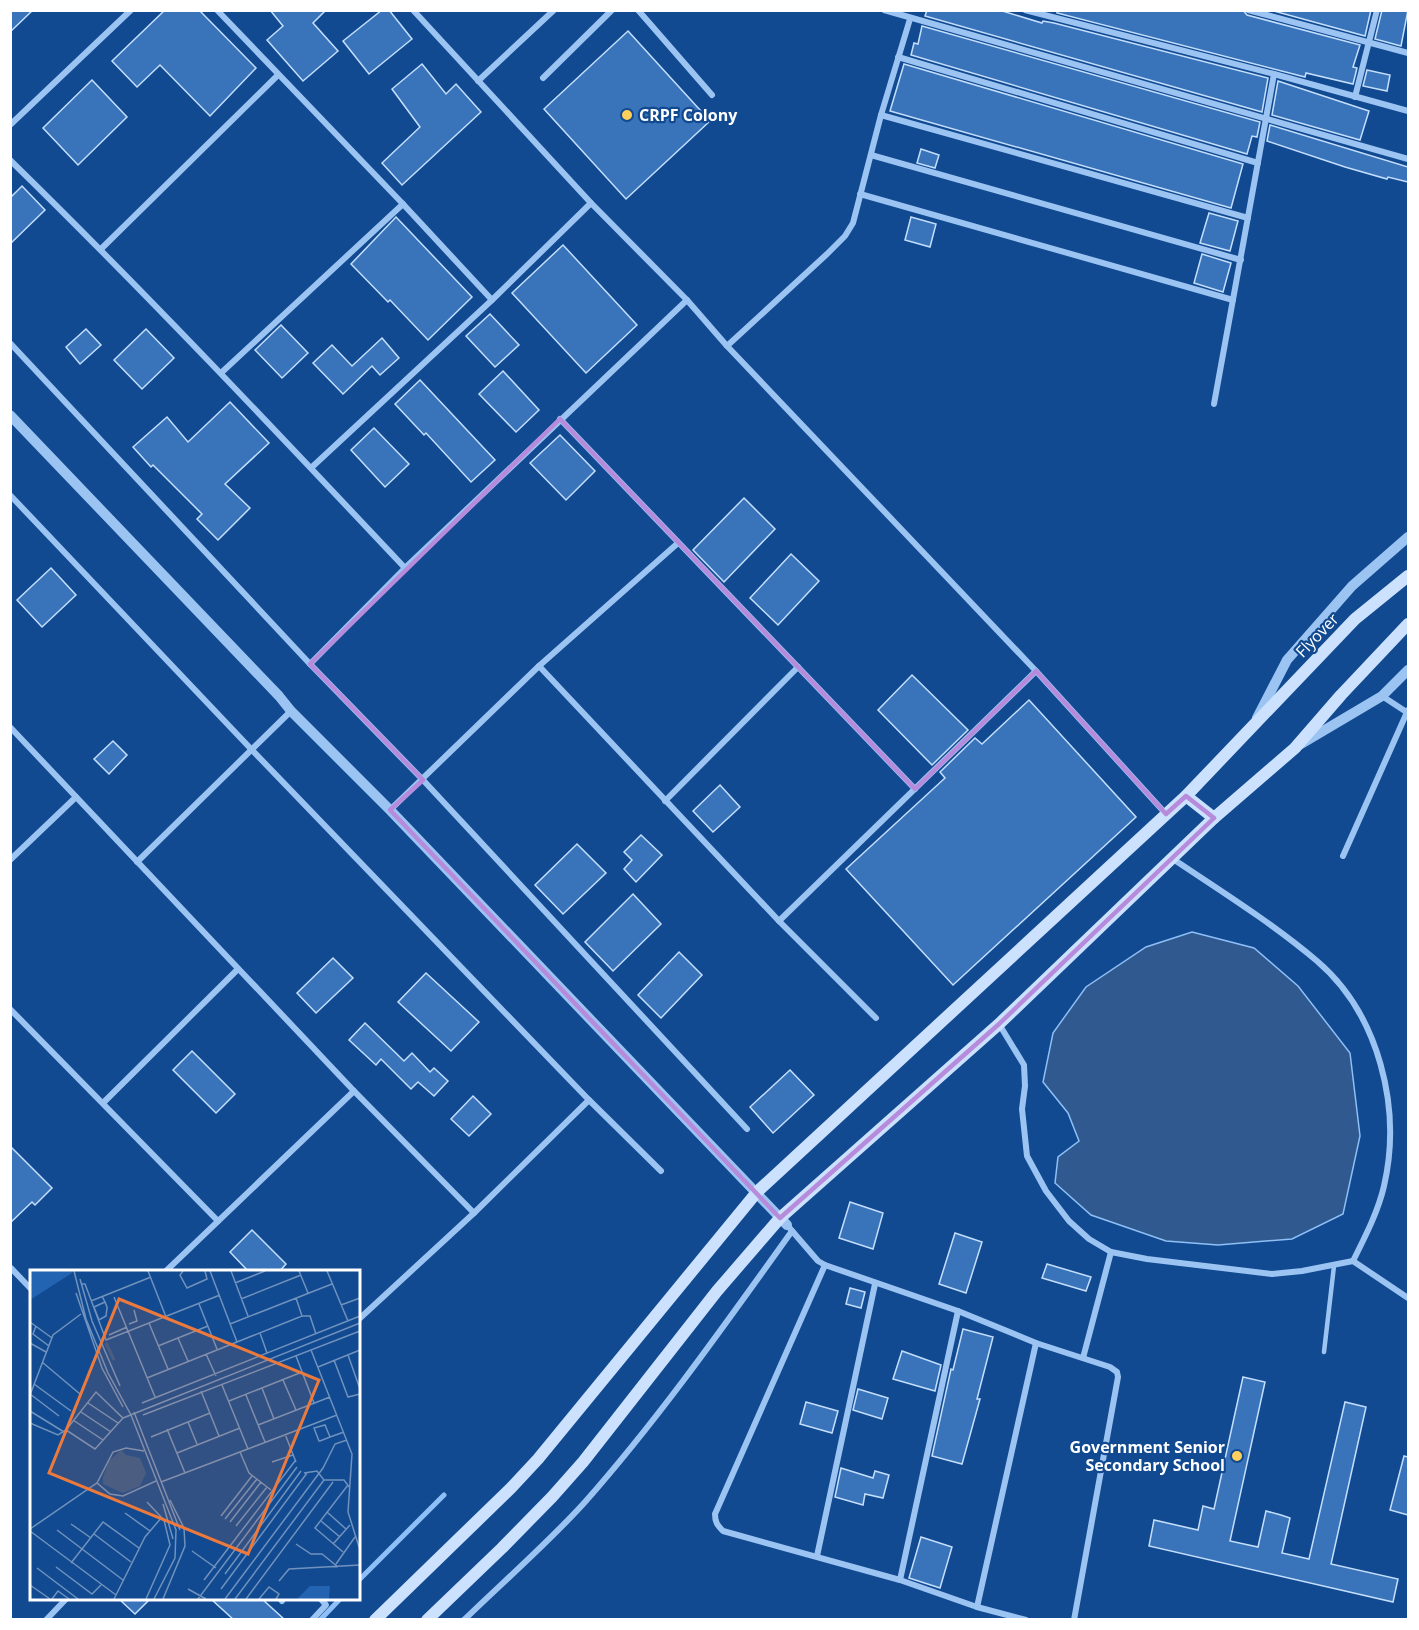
<svg xmlns="http://www.w3.org/2000/svg" width="1419" height="1630" viewBox="0 0 1419 1630" font-family="'Open Sans',sans-serif">
<style>
.water{fill:#305a8f;stroke:#8ebff6;stroke-width:1.5}
.lines{fill:none;stroke-linecap:round;stroke-linejoin:round}
.stream{stroke:#8ebff6;stroke-width:5}
.building{fill:#3974ba;stroke:#c4defd;stroke-width:1.5}
.service{stroke:#9cc4f3;stroke-width:4.5}
.minor{stroke:#9cc4f3;stroke-width:6}
.tertiary{stroke:#9cc4f3;stroke-width:10}
.secondary{stroke:#cbe1fd;stroke-width:12}
.marked{fill:none;stroke:#b68bdc;stroke-width:4.5;stroke-linejoin:round}
.poi-dot{fill:#ffcf5e;stroke:#114a91;stroke-width:2}
.labels{text-anchor:middle;dominant-baseline:central;stroke-width:4.5;stroke-linejoin:round;paint-order:stroke}
.poi-label{font-size:16px;font-weight:bold;fill:#fff;stroke:#114a91;text-anchor:start}
.street-label{font-size:16px;fill:#fff;stroke:#114a91}
.inset-river{fill:none;stroke:#305a8f;stroke-width:3}
.inset-road{fill:none;stroke:#7092bd;stroke-width:1.5}
.view{fill:#ed7a3d;fill-opacity:0.15;stroke:#ed7a3d;stroke-width:3}
.inset-edge{fill:none;stroke:#fff;stroke-width:3}
</style>
<rect width="100%" height="100%" fill="#114a91"/>
<!-- water -->
<polygon class="water" points="1192,932 1254,948 1298,986 1350,1053 1360,1136 1343,1214 1292,1239 1218,1245 1166,1241 1091,1215 1055,1183 1058,1157 1079,1141 1068,1113 1043,1082 1053,1033 1086,987 1146,947"/>
<g class="lines">
<!-- stream -->
<g class="stream">
<polyline points="358,1581 444,1495"/>
<polyline points="320,1620 341,1598"/>
</g>
</g>
<!-- building -->
<g class="building">
<polygon points="10,10 33,10 10,32"/>
<polygon points="165,10 199,10 256,68 210,116 160,65 137,87 112,61"/>
<polygon points="270,10 326,10 313,23 338,51 303,81 267,40 283,26"/>
<polygon points="382,10 389,10 412,39 369,74 343,41"/>
<polygon points="927,10 999,10 1042,23 1043,21 1054,23 1268,78 1262,112 925,16"/>
<polygon points="1057,10 1243,10 1247,15 1360,45 1353,67 1357,68 1353,84 1306,73 1305,77 1057,13"/>
<polygon points="1270,10 1371,10 1365,36"/>
<polygon points="1382,10 1408,10 1401,46 1375,39"/>
<polygon points="922,26 1260,122 1257,137 1252,136 1247,154 911,55 914,43 918,44"/>
<polygon points="628,31 710,121 626,199 544,109"/>
<polygon points="422,64 446,94 456,84 481,112 402,185 382,163 420,127 392,89"/>
<polygon points="904,64 1243,164 1231,208 890,111"/>
<polygon points="1367,70 1390,75 1387,91 1363,86"/>
<polygon points="92,80 127,117 78,165 43,128"/>
<polygon points="1278,81 1369,111 1360,140 1272,115"/>
<polygon points="1270,125 1408,167 1408,182 1388,177 1387,179 1345,167 1267,141"/>
<polygon points="921,149 939,155 935,168 917,163"/>
<polygon points="22,186 45,210 10,244 10,198"/>
<polygon points="1209,213 1238,221 1230,251 1200,243"/>
<polygon points="396,217 472,297 428,340 390,300 388,302 351,264"/>
<polygon points="911,217 936,224 930,247 905,240"/>
<polygon points="563,245 637,325 586,373 512,293"/>
<polygon points="1202,254 1231,263 1223,292 1194,283"/>
<polygon points="490,314 519,345 495,367 466,336"/>
<polygon points="281,325 308,353 282,378 255,350"/>
<polygon points="86,329 101,345 80,364 66,347"/>
<polygon points="146,329 174,358 142,389 114,360"/>
<polygon points="382,338 399,358 380,375 372,366 343,394 313,363 332,345 352,366"/>
<polygon points="503,371 539,410 516,432 479,394"/>
<polygon points="420,380 495,460 471,482 426,433 424,435 395,404"/>
<polygon points="230,402 269,443 225,484 250,508 218,540 197,519 202,514 153,465 151,467 133,447 167,417 188,442"/>
<polygon points="374,428 409,464 385,487 351,450"/>
<polygon points="560,435 595,471 566,500 530,463"/>
<polygon points="744,498 775,529 724,582 693,550"/>
<polygon points="791,554 819,581 778,625 750,598"/>
<polygon points="51,568 76,595 42,627 17,600"/>
<polygon points="912,675 968,730 932,765 878,710"/>
<polygon points="1029,700 1136,817 953,985 846,869 945,778 940,772 975,738 982,744"/>
<polygon points="113,741 127,755 109,774 94,759"/>
<polygon points="720,785 740,807 713,832 693,811"/>
<polygon points="641,835 662,855 636,882 624,869 632,860 624,852"/>
<polygon points="577,844 606,873 563,914 535,885"/>
<polygon points="633,894 661,924 613,971 585,942"/>
<polygon points="679,952 702,975 661,1018 638,995"/>
<polygon points="333,958 353,978 316,1013 297,993"/>
<polygon points="426,973 479,1022 451,1051 398,1002"/>
<polygon points="365,1023 404,1061 412,1053 430,1072 434,1068 448,1081 434,1096 418,1082 411,1089 381,1059 376,1065 349,1040"/>
<polygon points="192,1051 235,1094 216,1113 173,1070"/>
<polygon points="790,1070 814,1095 773,1133 750,1107"/>
<polygon points="473,1096 491,1114 469,1136 451,1119"/>
<polygon points="10,1146 52,1188 35,1205 32,1202 10,1223"/>
<polygon points="850,1202 883,1213 873,1249 839,1238"/>
<polygon points="252,1230 286,1264 279,1272 249,1272 230,1252"/>
<polygon points="955,1233 982,1242 966,1293 939,1284"/>
<polygon points="1047,1264 1091,1277 1086,1291 1042,1278"/>
<polygon points="850,1288 865,1292 861,1308 846,1304"/>
<polygon points="963,1329 993,1337 977,1399 980,1399 962,1464 932,1456 951,1369 953,1370"/>
<polygon points="902,1351 941,1365 935,1391 893,1379"/>
<polygon points="1243,1377 1265,1382 1230,1541 1258,1547 1266,1511 1281,1515 1290,1518 1282,1553 1309,1559 1345,1402 1366,1407 1331,1564 1398,1579 1393,1602 1149,1546 1154,1520 1198,1530 1203,1506 1214,1509"/>
<polygon points="858,1389 888,1398 882,1419 853,1410"/>
<polygon points="806,1402 838,1411 832,1433 800,1424"/>
<polygon points="1404,1456 1408,1457 1408,1515 1390,1510"/>
<polygon points="841,1468 873,1478 875,1471 889,1475 883,1498 865,1494 863,1505 835,1497"/>
<polygon points="921,1537 952,1547 940,1588 909,1578"/>
<polygon points="119,1599 150,1599 135,1614"/>
<polygon points="211,1599 262,1599 285,1620 234,1620"/>
</g>
<g class="lines">
<!-- service -->
<polyline class="service" points="1324,1352 1334,1266"/>
<!-- minor -->
<g class="minor">
<polyline points="217,10 403,204 492,300"/>
<polyline points="413,10 591,203 687,300 727,346 1036,671 1166,814"/>
<polyline points="638,10 712,95"/>
<polyline points="884,10 1408,159"/>
<polyline points="1025,10 1274,74 1408,111"/>
<polyline points="1248,10 1408,53"/>
<polyline points="898,57 1258,163"/>
<polyline points="543,78 612,10"/>
<polyline points="478,81 554,10"/>
<polyline points="1355,97 1377,10"/>
<polyline points="881,115 1248,218"/>
<polyline points="10,125 131,10"/>
<polyline points="871,155 1241,260"/>
<path d="M 10,160 C 145,292 275,430 405,568"/>
<polyline points="860,194 1233,300"/>
<polyline points="101,249 278,75"/>
<polyline points="10,343 310,664 423,780 747,1129"/>
<polyline points="727,346 827,254 845,236 853,223 881,115 910,19"/>
<polyline points="221,373 403,204"/>
<polyline points="1214,404 1274,74"/>
<polyline points="560,419 915,789"/>
<polyline points="311,468 492,300 591,203"/>
<polyline points="10,495 252,750 589,1100 661,1171"/>
<polyline points="310,664 405,568 687,300"/>
<polyline points="539,666 779,921 876,1018"/>
<polyline points="1382,696 1408,713"/>
<polyline points="10,727 354,1091 474,1213"/>
<polyline points="665,801 798,667"/>
<polyline points="390,810 539,666 678,543"/>
<polyline points="1343,856 1408,710"/>
<path d="M 1173,859 C 1221,891 1272,923 1317,961 C 1379,1014 1402,1108 1384,1186 C 1378,1212 1365,1237 1353,1261 L 1408,1298"/>
<polyline points="10,860 76,797"/>
<polyline points="137,862 291,711"/>
<polyline points="779,921 1036,671"/>
<polyline points="10,1009 218,1221"/>
<polyline points="999,1024 1024,1065 1025,1086 1022,1109 1027,1156 1046,1191 1069,1221 1089,1239 1111,1252 1147,1259 1272,1274 1302,1271 1353,1261"/>
<polyline points="103,1103 238,969"/>
<path d="M 787,1225 L 818,1261 L 825,1265 L 715,1514 C 715,1522 717,1525 723,1531 L 900,1580 L 977,1607 L 1026,1620"/>
<polyline points="825,1265 958,1311 1036,1343 1110,1367 1117,1372 1118,1377 1074,1620"/>
<polyline points="10,1267 32,1290"/>
<polyline points="165,1272 354,1091"/>
<polyline points="358,1320 474,1213 589,1100"/>
<polyline points="1083,1358 1111,1252"/>
<polyline points="817,1556 875,1284"/>
<polyline points="900,1580 958,1311"/>
<polyline points="280,1598 282,1601"/>
<polyline points="977,1607 1036,1343"/>
<polyline points="46,1620 67,1598"/>
<polyline points="312,1620 326,1605 320,1598"/>
<path d="M 464,1620 C 504,1581 548,1543 585,1502 C 660,1417 726,1323 792,1231"/>
</g>
<!-- tertiary -->
<g class="tertiary">
<polyline points="10,415 279,696 291,711 390,810 787,1225"/>
<polyline points="1257,718 1287,660 1352,586 1408,537"/>
<polyline points="1301,744 1382,696 1408,670"/>
</g>
<!-- secondary -->
<g class="secondary">
<polyline points="1186,796 1214,818"/>
<polyline points="375,1620 511,1488 538,1459 757,1192 1186,796 1355,619 1408,576"/>
<polyline points="427,1620 502,1548 552,1497 583,1462 717,1291 780,1218 999,1024 1214,818 1295,748 1341,695 1408,624"/>
</g>
</g>
<!-- marked area -->
<path class="marked" d="M 560,419 L 915,789 L 1036,671 L 1166,814 L 1186,796 L 1214,818 L 999,1024 L 780,1218 L 390,810 L 423,780 L 310,664 Z"/>
<!-- markers -->
<g class="poi-dot">
<circle cx="627" cy="115" r="6"/>
<circle cx="1237" cy="1456" r="6"/>
</g>
<g class="labels">
<!-- poi labels -->
<g class="poi-label">
<text x="639" y="115">CRPF Colony</text>
<text x="1225" y="1447" text-anchor="end">Government Senior<tspan x="1225" dy="18">Secondary School</tspan></text>
</g>
<!-- street labels -->
<g class="street-label">
<text transform="translate(1317 635) rotate(-46)">Flyover</text>
</g>
</g>
<!-- overview -->
<g transform="translate(30 1270)">
<rect width="330" height="330" fill="#114a91"/>
<path d="M 0,1 L 41,1 L 42,3 L 0,30 ZM 280,316 L 300,316 L 299,329 L 267,329 Z" fill="#2264b1"/>
<path d="M 91,180 L 96,185 L 110,188 L 116,203 L 110,216 L 93,223 L 73,214 L 73,207 L 79,191 Z" fill="#305a8f"/>
<path class="inset-river" d="M 76,73 L 84,90"/>
<path class="inset-road" d="M 44,1 L 56,49 L 78,103 L 101,145 L 146,260 L 145,288 L 124,329M 118,1 L 136,47M 153,1 L 150,5 L 157,18 L 177,9 L 175,1M 180,1 L 207,72M 201,1 L 218,46M 269,1 L 278,23M 297,1 L 318,51M 50,9 L 62,51 L 90,116M 205,13 L 235,1M 51,14 L 55,14 L 76,70 L 190,25M 46,23 L 72,98 L 93,137M 72,26 L 75,32 L 77,37 L 77,38 L 76,46 L 69,50 L 64,37 L 75,32M 84,27 L 125,127M 211,29 L 271,5M 61,31 L 121,7M 169,34 L 187,79M 311,35 L 330,28M 272,46 L 280,46 L 286,64M 0,52 L 22,68M 119,53 L 138,99M 99,54 L 107,51 L 104,40M 200,54 L 302,14M 6,56 L 3,64 L 19,76M 230,63 L 237,83M 79,65 L 97,57M 148,68 L 158,91M 0,73 L 16,82M 128,76 L 178,56M 281,80 L 322,184 L 318,242 L 330,280M 176,84 L 186,106M 318,85 L 330,119M 266,86 L 284,133M 304,90 L 318,127 L 330,124M 12,92 L 50,124M 288,97 L 330,80M 117,108 L 272,46 L 266,28M 253,110 L 266,140M 4,114 L 41,141M 192,115 L 218,179M 232,118 L 244,149M 171,121 L 189,166M 0,124 L 29,146M 0,125 L 23,65 L 51,44M 216,125 L 235,172M 199,131 L 272,102M 58,133 L 88,153M 112,133 L 330,46M 0,141 L 34,162M 51,142 L 81,162M 104,142 L 150,260M 113,145 L 330,61M 93,148 L 65,179 L 36,160 L 66,122 L 93,148 L 330,53M 43,150 L 73,170M 158,152 L 167,174M 0,153 L 28,165 L 36,160M 228,155 L 300,127M 137,159 L 155,203M 255,164 L 266,192M 121,167 L 180,143M 300,167 L 295,155 L 284,158 L 289,171 L 290,171 L 300,167 L 314,162M 210,182 L 219,203 L 241,220M 147,183 L 210,158M 242,192 L 263,185M 274,203 L 287,201 L 294,210 L 314,210 L 320,218M 131,212 L 307,145M 67,213 L 83,182 L 96,178 L 114,181M 133,234 L 143,269M 297,242 L 316,259M 95,243 L 120,261M 191,246 L 222,206M 195,249 L 227,209M 291,251 L 310,267M 200,252 L 231,212M 41,254 L 61,268M 206,256 L 237,217M 0,259 L 67,213 L 80,224 L 93,226 L 126,211M 27,260 L 93,310M 0,261 L 86,325M 64,264 L 101,292M 266,274 L 281,284 L 292,284 L 308,297M 303,274 L 320,255M 162,281 L 186,298M 313,282 L 285,258 L 318,215M 41,293 L 73,252 L 109,278M 306,294 L 325,267M 26,297 L 62,324 L 71,315M 7,298 L 48,329M 195,304 L 271,201M 174,310 L 265,191M 249,311 L 259,299 L 330,295M 0,315 L 20,329M 158,319 L 176,329M 191,319 L 277,203M 22,329 L 28,321 L 39,329M 84,329 L 115,267 L 132,247M 116,329 L 140,275 L 134,250 L 117,232M 133,329 L 155,276 L 154,258 L 140,230M 168,329 L 267,197M 195,329 L 293,198 L 305,174 L 317,170M 205,329 L 294,210M 216,329 L 303,212M 229,329 L 239,317 L 249,324 L 246,329"/>
<path class="view" d="M 89,29 L 289,110 L 218,284 L 19,203 Z"/>
<rect width="330" height="330" class="inset-edge"/>
</g>
<!-- border -->
<rect width="1419" height="1630" fill="none" stroke="#ffffff" stroke-width="24"/>
</svg>
